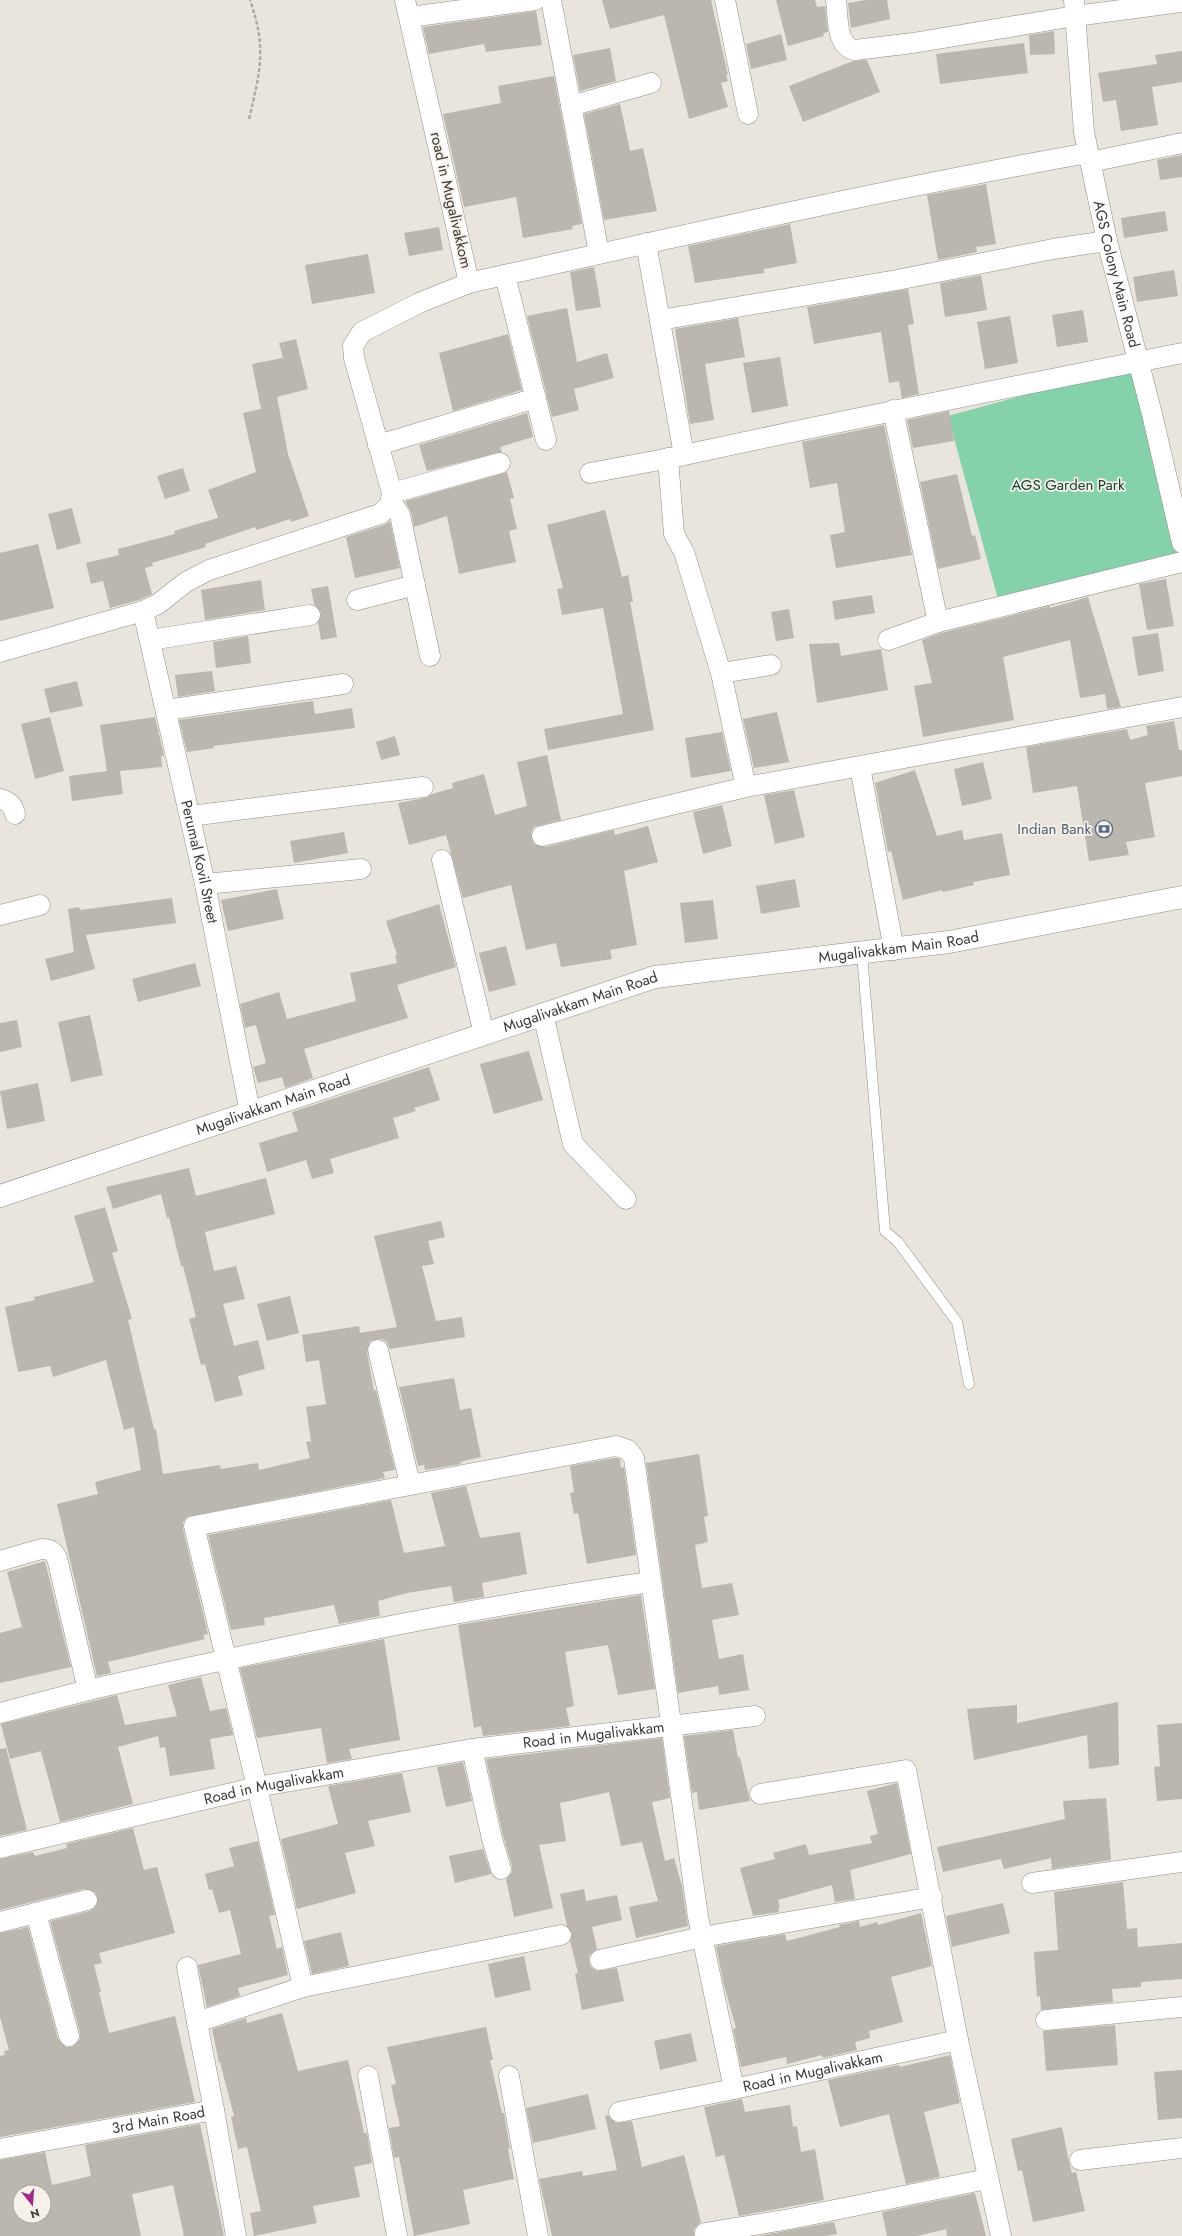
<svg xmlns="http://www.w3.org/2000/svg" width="1182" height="2236" viewBox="0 0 1182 2236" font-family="Jost,sans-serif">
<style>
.green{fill:#84d1aa}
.building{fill:#bbb6ae;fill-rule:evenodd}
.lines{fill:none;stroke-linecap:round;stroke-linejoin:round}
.service-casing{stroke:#928d86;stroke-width:11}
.minor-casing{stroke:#928d86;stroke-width:21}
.tertiary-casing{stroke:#928d86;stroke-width:23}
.path{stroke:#b0aca5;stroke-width:2.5;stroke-dasharray:4 2;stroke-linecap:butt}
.service{stroke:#fff;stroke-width:10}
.minor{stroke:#fff;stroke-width:20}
.tertiary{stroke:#fff;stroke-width:22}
.labels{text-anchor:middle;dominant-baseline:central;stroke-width:3.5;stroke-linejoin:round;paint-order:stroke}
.street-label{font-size:15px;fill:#3b3936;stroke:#f6f1e9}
.park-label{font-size:15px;fill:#12422d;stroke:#f6f1e9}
.service-label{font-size:15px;fill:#4e5e75;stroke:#f6f1e9;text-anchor:end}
</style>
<rect width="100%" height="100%" fill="#e9e4dc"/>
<!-- green -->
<polygon class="green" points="1138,364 1182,561 999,603 948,416"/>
<!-- building -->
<g class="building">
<polygon points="602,0 711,0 728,75 726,75 728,81 721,83 728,107 689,119 664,15 610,29"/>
<polygon points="776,0 815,0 817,7 825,6 828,32 823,33 824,36 788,46"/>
<polygon points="866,0 887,0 890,19 851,28 848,3"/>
<polygon points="536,11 542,45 486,52 484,44 429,54 423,27"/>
<polygon points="1054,31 1055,54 1030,55 1029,35"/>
<polygon points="781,34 787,60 751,69 746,44"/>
<polygon points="1024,43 1028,73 940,84 936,54"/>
<polygon points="610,48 616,81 580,91 573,55"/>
<polygon points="1182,51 1182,82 1152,87 1158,125 1121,131 1116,100 1103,102 1098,73 1157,64 1155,55"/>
<polygon points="867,60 880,92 803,122 789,86 853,61"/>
<polygon points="554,76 582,224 572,226 573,229 523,238 516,197 464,207 443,114 501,103 498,86"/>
<polygon points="620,104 630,151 643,148 657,211 604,220 584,114"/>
<polygon points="1182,155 1182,177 1160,180 1157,160"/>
<polygon points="986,184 996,244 976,247 977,252 938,260 927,195"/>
<polygon points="1165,211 1168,231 1124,238 1121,218"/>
<polygon points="790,224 797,263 764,269 764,273 695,283 688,246"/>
<polygon points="439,227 443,250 409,256 404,233"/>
<polygon points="368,254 375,293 312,304 305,265"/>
<polygon points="594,267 601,307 576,311 570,272"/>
<polygon points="1174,270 1178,296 1137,302 1133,277"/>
<polygon points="981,275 987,310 945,317 940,283"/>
<polygon points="908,289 914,324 908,325 919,394 902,398 899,381 889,383 881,332 814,344 807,307"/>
<polygon points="567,308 577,362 607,353 614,378 574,389 579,410 552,417 527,316"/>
<polygon points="1083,310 1088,342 1057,347 1052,315"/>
<polygon points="1010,316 1018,363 985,369 977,322"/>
<polygon points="738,318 745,357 705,364 714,420 690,424 675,329"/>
<polygon points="508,334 522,390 453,411 439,353"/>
<polygon points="296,339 308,389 277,397 288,454 309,516 291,522 290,519 257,530 255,527 205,544 206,547 152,563 153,566 145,568 152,594 139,600 110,608 103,581 91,584 86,563 119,555 118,549 175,534 174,531 218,518 208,490 256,472 243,413 261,409 252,364 283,358 279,343"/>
<polygon points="780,357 788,406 752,413 743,363"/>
<polygon points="949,411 954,441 913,448 907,420"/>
<polygon points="527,413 533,437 500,447 502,452 427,471 419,445"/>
<polygon points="884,425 912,555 836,568 830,535 845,532 837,483 810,488 802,442"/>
<polygon points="183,468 190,491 165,499 157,476"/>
<polygon points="507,472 514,498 510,499 517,529 509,531 516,562 459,574 447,516 414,527 411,512 405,501"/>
<polygon points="957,474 972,536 975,535 981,559 938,569 920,482"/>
<polygon points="72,508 81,543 57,550 48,514"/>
<polygon points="605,510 622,577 628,575 633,602 630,602 654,730 548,750 544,729 623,714 603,608 562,615 557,589 563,588 547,525"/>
<polygon points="390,521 400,568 355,578 346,537 384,525"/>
<polygon points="38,544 54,608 0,621 0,553"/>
<polygon points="1166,579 1174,626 1147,630 1139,584"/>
<polygon points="261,580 265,610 205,620 201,590"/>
<polygon points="328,586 337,637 321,640 318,623 321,613 314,604 311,589"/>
<polygon points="872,595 875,613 835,620 832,601"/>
<polygon points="1088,597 1121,707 1107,709 1105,694 1080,698 1070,640 1003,657 1014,720 923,737 914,686 932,683 922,640 941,633 1050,606 1050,608"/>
<polygon points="789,609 794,638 776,641 771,612"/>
<polygon points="1158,633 1164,671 1138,676 1132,637"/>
<polygon points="248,636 251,663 216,668 213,642"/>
<polygon points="839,643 841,656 881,649 888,690 817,703 809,644"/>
<polygon points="212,671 215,691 178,697 175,675"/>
<polygon points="77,681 83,706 50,713 44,689"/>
<polygon points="313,701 315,714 352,708 355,728 213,746 214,748 187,752 179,720"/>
<polygon points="777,712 789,762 754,768 743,719"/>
<polygon points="50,717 64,771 35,779 21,724"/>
<polygon points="155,717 164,756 161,756 162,767 120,771 123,794 72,801 69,776 107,771 100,725"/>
<polygon points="1174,721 1179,750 1182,750 1182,776 1145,783 1155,837 1126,842 1129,855 1089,861 1077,786 1033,793 1026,747 1127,729 1130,740 1148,735 1146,726"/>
<polygon points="722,732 731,771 691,778 685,738"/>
<polygon points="395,736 400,755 381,760 376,742"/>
<polygon points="547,755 561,820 534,827 531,833 534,844 545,847 614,830 615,835 648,826 658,862 624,871 637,945 610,950 612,959 561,967 556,943 526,950 511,885 463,898 446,835 409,845 398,803 425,798 432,794 453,788 452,783 484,774 495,815 527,806 517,762"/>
<polygon points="983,762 992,799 962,806 954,769"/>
<polygon points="915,770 937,836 962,830 964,840 1002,833 1010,875 973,882 974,885 943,892 942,890 903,900 891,851 888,852 875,783"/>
<polygon points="794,790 805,837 775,844 764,795"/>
<polygon points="722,805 732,846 703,854 693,812"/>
<polygon points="344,832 348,853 294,863 290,841"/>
<polygon points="795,879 800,907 761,914 756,886"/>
<polygon points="277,889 284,919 228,931 221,900"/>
<polygon points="172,898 176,923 86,935 95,969 51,981 45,959 74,952 68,909 79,907 80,910"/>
<polygon points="713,900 718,939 685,943 680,903"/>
<polygon points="439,904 456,967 397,985 408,1018 304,1049 313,1078 285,1088 282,1077 258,1083 253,1067 266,1063 256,1025 245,1028 240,1004 279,992 287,1019 356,1001 350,973 397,963 395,955 397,955 386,921"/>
<polygon points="506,946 516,985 489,992 479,953"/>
<polygon points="195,963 201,986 138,1002 132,979"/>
<polygon points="90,1015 103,1075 71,1082 58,1022"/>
<polygon points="17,1020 22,1047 0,1052 0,1023"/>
<polygon points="529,1051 543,1100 494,1114 480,1064"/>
<polygon points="429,1067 440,1100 414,1108 416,1111 393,1118 399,1138 330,1159 334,1173 312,1179 306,1160 267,1172 259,1143 298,1131 292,1112"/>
<polygon points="38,1083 45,1121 7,1129 0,1091"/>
<polygon points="189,1168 196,1196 266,1178 275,1214 205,1232 214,1271 236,1266 245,1299 223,1304 234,1346 258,1340 265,1369 238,1376 243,1395 215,1402 205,1364 201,1365 189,1319 196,1317 183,1266 181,1266 169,1217 167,1218 161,1194 113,1209 106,1187"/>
<polygon points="105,1207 118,1251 112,1253 132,1319 128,1320 154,1429 156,1429 163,1474 220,1465 221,1469 258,1463 259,1470 310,1458 306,1442 311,1441 306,1407 326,1404 319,1360 306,1362 302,1335 359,1326 360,1333 397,1327 374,1236 441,1221 445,1237 428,1241 434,1264 422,1266 436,1321 462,1317 465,1337 390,1349 387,1342 382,1339 370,1341 367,1352 374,1391 376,1390 395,1470 383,1472 385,1478 187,1517 183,1522 183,1529 208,1634 203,1635 205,1639 108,1662 111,1673 97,1676 57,1504 98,1494 95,1482 141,1470 134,1427 124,1430 106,1360 53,1377 50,1366 18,1372 5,1307 35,1300 34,1297 94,1282 74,1216"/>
<polygon points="290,1296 299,1333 267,1341 257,1304"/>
<polygon points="454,1378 460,1410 471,1408 481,1457 460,1462 461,1464 425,1470 424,1465 418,1466 399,1387"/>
<polygon points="699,1454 708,1516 704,1517 708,1542 695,1545 702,1588 732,1583 739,1615 712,1620 719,1659 743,1654 749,1690 719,1695 718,1686 678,1693 646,1463"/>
<polygon points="615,1458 620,1459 621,1468 624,1467 636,1555 587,1564 578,1513 574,1514 570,1493 574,1492 570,1466"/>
<polygon points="466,1486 480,1538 520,1532 527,1574 482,1583 484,1597 454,1602 451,1586 407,1593 378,1601 380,1616 339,1624 334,1605 264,1618 265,1625 231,1630 208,1535 391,1500 404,1553 445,1546 431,1493"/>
<polygon points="45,1561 71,1667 0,1683 0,1633 22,1627 7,1572"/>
<polygon points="641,1595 655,1689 618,1695 608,1645 565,1652 574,1706 566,1708 570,1726 483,1736 481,1726 474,1728 458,1625"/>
<polygon points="384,1639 400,1740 349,1749 352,1759 327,1763 321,1728 257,1738 240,1668"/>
<polygon points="201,1677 210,1711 226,1708 233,1735 210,1739 215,1769 170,1776 165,1747 160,1748 158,1736 118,1747 133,1804 60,1822 41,1751 10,1759 1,1724 117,1695 125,1725 177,1716 168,1685"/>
<polygon points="1118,1702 1119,1765 1089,1769 1087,1735 974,1760 967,1709 1017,1705 1017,1723"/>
<polygon points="1182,1723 1182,1799 1157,1801 1154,1767 1160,1766 1157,1725"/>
<polygon points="733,1730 738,1758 740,1757 750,1801 699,1810 697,1792 692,1793 684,1736"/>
<polygon points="662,1738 670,1798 652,1802 665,1861 674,1858 682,1886 688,1926 636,1938 629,1907 658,1901 642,1842 621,1846 609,1792 560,1803 566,1841 539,1845 553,1908 514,1917 506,1879 512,1872 512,1866 503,1836 486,1759"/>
<polygon points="6,1748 27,1830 0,1836 0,1749"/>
<polygon points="463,1762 472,1801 446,1807 437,1767"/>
<polygon points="402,1773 411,1812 368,1821 375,1846 345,1853 356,1893 297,1909 281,1839 338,1824 328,1786"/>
<polygon points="897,1783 911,1854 850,1870 855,1899 835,1902 832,1885 778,1900 780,1907 778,1908 779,1912 753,1916 740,1868 775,1859 773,1853 806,1844 809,1855 872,1843 870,1836 878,1834 867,1791"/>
<polygon points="1106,1798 1111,1860 1052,1869 1051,1858 1004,1869 1001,1859 943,1872 937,1847 1065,1819 1063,1801"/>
<polygon points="133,1828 144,1870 157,1867 175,1933 99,1953 102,1963 94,1965 101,1992 99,1992 109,2033 175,2016 195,2102 0,2137 0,2056 5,2055 4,2051 9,2050 0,2017 0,1933 28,1927 58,2039 66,2047 72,2047 80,2039 80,2033 50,1921 90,1911 95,1908 98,1898 95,1892 84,1889 0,1910 0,1859 33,1852 35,1856 67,1848 66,1844"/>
<polygon points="258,1841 275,1915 269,1916 277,1949 282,1947 288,1975 238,1988 240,1996 207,2007 198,1965 241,1954 230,1910 219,1913 212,1889 209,1890 205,1874 234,1866 229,1848"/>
<polygon points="483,1849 491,1874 455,1883 449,1856"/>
<polygon points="1123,1882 1127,1929 1137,1928 1138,1947 1182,1943 1182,1979 1141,1982 1141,1987 1112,1989 1113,2002 1041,2010 1040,1996 1037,1997 1034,1952 1058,1950 1054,1892"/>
<polygon points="584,1889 586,1901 617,1895 622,1920 592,1927 597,1949 589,1956 589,1962 591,1967 597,1971 617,1968 624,2001 582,2010 575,1974 578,1973 570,1941 572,1933 567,1926 560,1894"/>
<polygon points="1003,1903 1010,1933 952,1947 946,1916"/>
<polygon points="921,1913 932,1966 891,1977 903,2022 869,2031 870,2038 855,2042 857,2050 823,2058 822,2055 787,2064 786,2057 741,2067 733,2029 736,2028 724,1985 716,1946 785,1934 787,1941 840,1927 839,1925 859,1921 860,1927 877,1922 878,1925"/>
<polygon points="341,1932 349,1966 312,1974 304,1941"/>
<polygon points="524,1956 531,1990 495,1998 488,1964"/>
<polygon points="282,2013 298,2071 348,2060 364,2133 367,2133 372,2163 354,2167 360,2197 313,2206 317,2223 254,2236 250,2213 261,2211 247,2147 238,2149 231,2117 234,2116 220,2062 219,2063 212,2029 246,2018 247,2023"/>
<polygon points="1115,2025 1118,2065 1046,2071 1043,2031"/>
<polygon points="486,2027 493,2060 490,2060 502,2113 504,2113 510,2148 508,2149 514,2179 463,2190 470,2224 414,2236 399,2157 394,2158 389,2128 400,2126 391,2085 396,2084 387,2047"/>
<polygon points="691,2033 697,2061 660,2070 654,2041"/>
<polygon points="950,2055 960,2103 924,2112 940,2177 906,2184 889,2114 840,2127 828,2080 899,2065 900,2067"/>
<polygon points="1182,2070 1182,2118 1158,2120 1154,2072"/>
<polygon points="588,2094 596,2129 533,2143 526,2108"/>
<polygon points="742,2099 745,2112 790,2105 793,2127 797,2126 801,2152 815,2149 824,2200 739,2216 724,2155 716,2157 704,2107"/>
<polygon points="608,2115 616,2123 632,2121 642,2167 684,2155 701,2222 694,2229 694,2236 552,2236 539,2179 582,2171 583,2176 617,2170 605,2116"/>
<path d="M 200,2124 L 224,2236 L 184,2236 L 173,2185 L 132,2194 L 141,2236 L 0,2236 L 0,2160 L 45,2152 L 52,2185 L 91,2176 L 85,2145 ZM 20,2192 L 44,2192 L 44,2216 L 20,2216 Z"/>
<polygon points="1062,2127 1069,2162 1072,2173 1076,2172 1085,2211 1033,2222 1022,2170 1018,2171 1011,2139"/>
<polygon points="975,2193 986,2236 947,2236 946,2229 917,2236 887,2236 882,2212"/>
<polygon points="834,2222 837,2234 826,2236 758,2236"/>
</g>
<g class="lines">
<defs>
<polyline id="service" points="862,954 885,1231 898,1242 957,1322 969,1384"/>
<g id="minor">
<polyline points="551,0 599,253"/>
<polyline points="725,0 748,114"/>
<path d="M 836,0 C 838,16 836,47 855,50 L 913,43 L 1075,16 L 1182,2"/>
<path id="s1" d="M 1074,0 L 1084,132 L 1107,241 L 1152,414 L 1182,543"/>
<polyline points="410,17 535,0"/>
<polyline points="571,106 651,83"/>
<polyline points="1090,162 1182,143"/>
<path d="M 646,243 L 684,455 C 850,419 1016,386 1182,353"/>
<polyline points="505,275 546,440"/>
<path d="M 469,283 C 675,237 881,190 1088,153"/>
<polyline points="660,320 897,280 1053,249 1107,241"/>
<polyline points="893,410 938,622 1182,562"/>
<polyline points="378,445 536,398"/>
<polyline points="668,458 674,534 684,552 721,673 771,665"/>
<polyline points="590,473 681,456"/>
<polyline points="392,493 500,463"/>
<polyline points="391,502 400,515 430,656"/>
<polyline points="357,600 415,585"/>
<path id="s2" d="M 143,611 L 205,884 L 250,1112"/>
<polyline points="150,640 310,615"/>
<polyline points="888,640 938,622"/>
<polyline points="0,652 143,611 158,604 186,582 209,570 380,514 390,505 392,493 354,358 353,346 362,332 419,303 469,283 405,0"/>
<polyline points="721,673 746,787"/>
<polyline points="166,710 343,684"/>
<polyline points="860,767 894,950"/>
<path d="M 0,799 C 9,801 13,805 15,814"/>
<polyline points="190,816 423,787"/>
<polyline points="542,836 746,787 1182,707"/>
<polyline points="442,860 484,1034"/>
<polyline points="205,884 361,869"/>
<polyline points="0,915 40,905"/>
<polyline points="543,1014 573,1144 626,1199"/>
<polyline points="378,1350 410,1484"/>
<path d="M 0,1561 L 41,1549 C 50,1549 53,1551 57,1558 L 88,1690 L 0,1713"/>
<path d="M 88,1690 C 274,1648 461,1609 650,1582"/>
<polyline points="472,1749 492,1839 501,1869"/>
<polyline points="760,1794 906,1770 958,2040 1001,2236"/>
<path id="s3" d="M 0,1848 L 257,1787 L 472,1749 L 755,1716"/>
<polyline points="1032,1883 1182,1862"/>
<polyline points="36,1913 69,2036"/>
<polyline points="0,1922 87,1900"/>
<polyline points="600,1960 702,1937 932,1897"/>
<polyline points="187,1967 197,2022"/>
<polyline points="303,1987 561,1935"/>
<polyline points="1046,2020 1182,2007"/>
<polyline points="368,2076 397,2236"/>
<polyline points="509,2076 538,2236"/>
<path id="s4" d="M 214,2110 L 197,2022 L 303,1987 L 257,1787 L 194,1526 L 616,1446 L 628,1450 L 634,1458 L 698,1917 L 734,2089 L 958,2040"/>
<polyline points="619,2112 734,2089"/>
<path id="s5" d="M 0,2149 L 214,2110 L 236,2236"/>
<polyline points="1080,2160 1182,2148"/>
<polyline points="705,2233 790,2219 987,2179"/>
</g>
<g id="tertiary">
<path id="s6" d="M 0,1196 L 655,977 L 949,942 L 1182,897"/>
</g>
</defs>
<!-- service casing -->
<use href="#service" class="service-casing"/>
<!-- minor casing -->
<use href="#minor" class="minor-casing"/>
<!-- tertiary casing -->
<use href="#tertiary" class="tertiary-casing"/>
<!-- path -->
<path class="path" d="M 249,119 C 260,72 267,48 250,0"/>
<!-- service -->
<use href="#service" class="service"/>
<!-- minor -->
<use href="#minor" class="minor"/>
<!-- tertiary -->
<use href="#tertiary" class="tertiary"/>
</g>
<!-- icons -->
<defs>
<symbol id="bank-ring" viewBox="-11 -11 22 22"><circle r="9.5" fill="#f6f1e9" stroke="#5c6f8a" stroke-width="1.5"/><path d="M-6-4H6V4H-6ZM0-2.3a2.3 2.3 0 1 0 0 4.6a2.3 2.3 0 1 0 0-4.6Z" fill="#5c6f8a"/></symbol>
</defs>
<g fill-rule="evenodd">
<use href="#bank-ring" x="1094" y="819" width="20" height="20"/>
</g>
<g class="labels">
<!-- street labels -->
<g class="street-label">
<text transform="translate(451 200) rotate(77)">road in Mugalivakkom</text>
<text stroke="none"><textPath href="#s1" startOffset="278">AGS Colony Main Road</textPath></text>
<text stroke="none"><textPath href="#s2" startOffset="257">Perumal Kovil Street</textPath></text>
<text stroke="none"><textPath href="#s6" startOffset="936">Mugalivakkam Main Road</textPath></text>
<text stroke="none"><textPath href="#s6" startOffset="612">Mugalivakkam Main Road</textPath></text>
<text stroke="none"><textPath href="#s6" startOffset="288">Mugalivakkam Main Road</textPath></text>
<text stroke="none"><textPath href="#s3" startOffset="605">Road in Mugalivakkam</textPath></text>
<text stroke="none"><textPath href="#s3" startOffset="281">Road in Mugalivakkam</textPath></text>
<text stroke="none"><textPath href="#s4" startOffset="1847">Road in Mugalivakkam</textPath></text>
<text stroke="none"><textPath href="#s5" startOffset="161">3rd Main Road</textPath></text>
</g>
<!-- park labels -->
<g class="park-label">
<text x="1068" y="485">AGS Garden Park</text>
</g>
<!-- service labels -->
<g class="service-label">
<text x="1091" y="829">Indian Bank</text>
</g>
</g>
<!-- north arrow -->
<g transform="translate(32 2204) rotate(163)"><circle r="19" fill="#f6f1e9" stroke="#aba7a1"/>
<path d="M0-3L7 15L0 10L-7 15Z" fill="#9d2d8b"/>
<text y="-6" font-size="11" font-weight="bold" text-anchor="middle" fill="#3b3936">N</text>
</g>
</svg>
